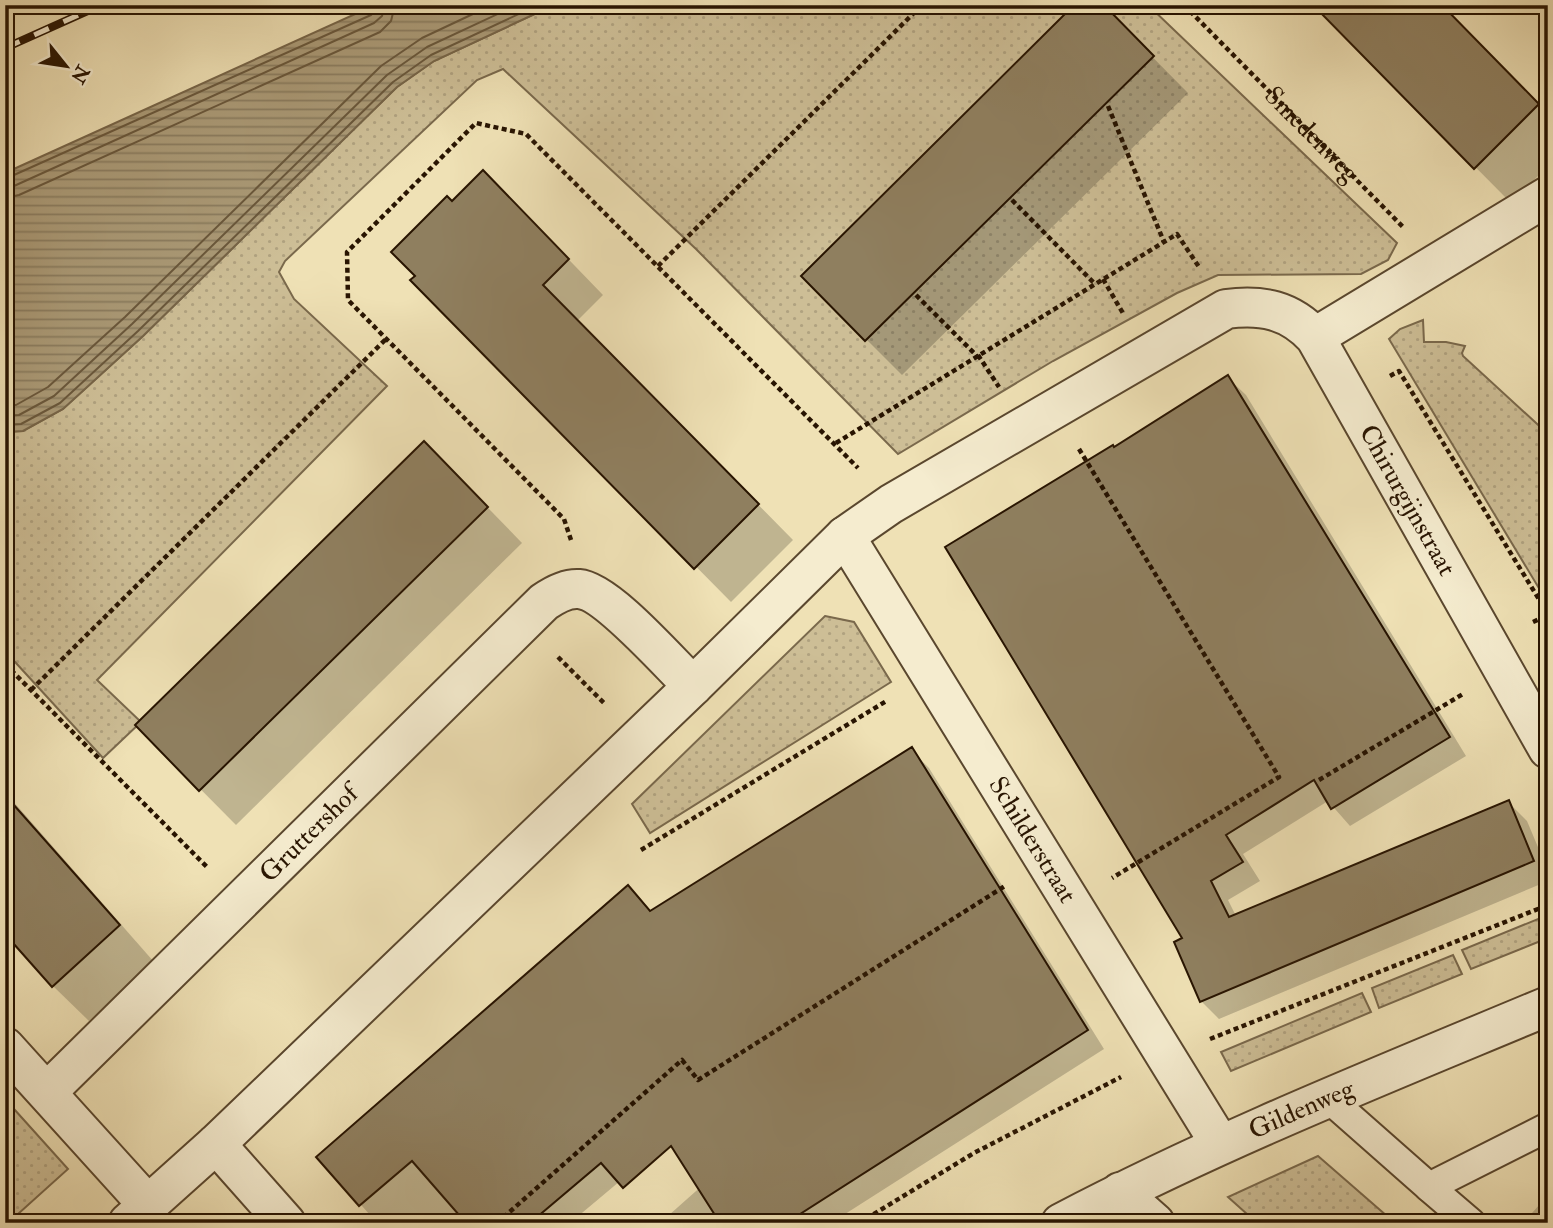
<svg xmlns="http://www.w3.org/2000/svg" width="1553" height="1228" viewBox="0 0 1553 1228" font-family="'IM FELL Double Pica',serif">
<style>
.grass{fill:url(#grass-dots);stroke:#7a694c;stroke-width:2}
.water{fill:url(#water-rules);stroke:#776548;stroke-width:2}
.shadow{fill:#0003}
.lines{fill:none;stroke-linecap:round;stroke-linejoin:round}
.shore{stroke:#6a583c;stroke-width:2}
.building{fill:#8f7f5f;stroke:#281401;stroke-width:2}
.service-casing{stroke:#5a472e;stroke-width:32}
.minor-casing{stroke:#5a472e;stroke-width:42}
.path{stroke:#281401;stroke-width:4.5;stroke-dasharray:5 3.5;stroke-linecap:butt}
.service{stroke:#f5eccf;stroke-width:28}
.minor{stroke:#f5eccf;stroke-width:38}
.rail-casing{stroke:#281401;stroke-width:8}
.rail{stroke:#f5eccf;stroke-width:5;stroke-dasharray:16;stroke-linecap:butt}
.labels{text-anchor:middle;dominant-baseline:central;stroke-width:7;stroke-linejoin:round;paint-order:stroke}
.street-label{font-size:26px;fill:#281401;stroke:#f5eccf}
</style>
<defs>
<pattern id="grass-dots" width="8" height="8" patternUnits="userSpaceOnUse" patternTransform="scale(1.75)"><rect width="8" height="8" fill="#cdbe96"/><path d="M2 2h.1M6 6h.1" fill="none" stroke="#b0a280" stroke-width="1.8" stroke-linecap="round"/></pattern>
<pattern id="water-rules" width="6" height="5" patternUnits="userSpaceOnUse" patternTransform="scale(1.75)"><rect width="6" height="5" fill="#ab9b78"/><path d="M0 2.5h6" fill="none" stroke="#8b7d60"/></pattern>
</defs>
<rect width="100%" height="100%" fill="#efe1b5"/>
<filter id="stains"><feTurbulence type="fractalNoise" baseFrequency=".00286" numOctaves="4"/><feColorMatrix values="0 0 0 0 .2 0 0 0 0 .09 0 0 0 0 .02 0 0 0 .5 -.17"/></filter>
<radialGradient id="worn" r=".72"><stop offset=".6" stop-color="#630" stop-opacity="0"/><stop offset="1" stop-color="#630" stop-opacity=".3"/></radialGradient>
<!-- grass -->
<g class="grass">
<polygon points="554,5 1148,5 1397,243 1388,260 1361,274 1218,275 1177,293 1053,361 898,454 696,249 503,69 477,80 285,261 279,272 294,299 387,386 97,680 141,722 103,758 5,651 5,432 23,431 63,409 143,336 397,87 434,61"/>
<polygon points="1423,320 1424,342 1446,342 1465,346 1462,353 1463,356 1548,434 1548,597 1546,600 1389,339 1400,329"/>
<polygon points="825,616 854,622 891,682 650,833 632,804"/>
<polygon points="1548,915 1548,938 1471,969 1462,950"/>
<polygon points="1453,955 1462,974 1379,1008 1372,988"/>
<polygon points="1362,993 1371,1012 1231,1071 1221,1052"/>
<polygon points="5,1099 68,1169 8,1223 5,1223"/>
<polygon points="1318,1156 1395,1223 1257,1223 1228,1197"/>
</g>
<!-- water -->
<polygon class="water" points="375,5 554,5 434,61 397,87 143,336 63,409 23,431 5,432 5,173"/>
<!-- shadow -->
<g class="shadow">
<polygon points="1101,5 1188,93 902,375 803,276"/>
<polygon points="1315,5 1440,5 1548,115 1548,166 1511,203"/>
<polygon points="452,203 518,207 603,295 577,321 793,540 731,602 413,280 417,276"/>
<polygon points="1227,377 1246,395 1466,756 1350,826 1328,801 1243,854 1260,881 1228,900 1236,916 1508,802 1527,821 1548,871 1548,881 1219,1019 1201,1001 1184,939 1114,449"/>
<polygon points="459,478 522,543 236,825 137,725"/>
<polygon points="911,750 929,768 1104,1049 831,1223 660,1223 838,1065 805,1026 570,1223 377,1223 319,1157 628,887 652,912"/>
<polygon points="5,792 154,962 89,1021 53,986 5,931"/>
<polygon points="1548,1195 1548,1223 1523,1223"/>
</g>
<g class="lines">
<!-- shore -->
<g class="shore">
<polyline points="5,179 371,15 375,11 376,5"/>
<polyline points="5,187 14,186 374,23 382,16 385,5"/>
<polyline points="5,198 19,195 380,32 391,21 395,5"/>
<polyline points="5,405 16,405 48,387 125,317 381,66 422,38 492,5"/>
<polyline points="5,416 19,415 54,396 132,324 387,75 427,47 517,5"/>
<polyline points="5,425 21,424 60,403 138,331 393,82 431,55 538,5"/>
</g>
</g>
<!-- building -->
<g class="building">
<polygon points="1074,5 1104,5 1154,56 865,341 801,276"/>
<polygon points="1313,5 1442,5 1539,104 1474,169"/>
<polygon points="483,170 569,259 543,285 759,504 694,569 410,280 415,276 391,252 447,196 452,201"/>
<polygon points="1228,375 1450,737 1331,809 1314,780 1226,835 1243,862 1211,881 1229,917 1509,800 1534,861 1200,1002 1174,942 1182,938 945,547 1113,445 1114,447"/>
<polygon points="424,441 488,507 199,791 135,725"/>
<polygon points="912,747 1088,1030 786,1223 720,1223 671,1146 623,1188 601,1163 530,1223 466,1223 412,1161 359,1206 316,1157 628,885 650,911"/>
<polygon points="5,795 120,925 52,987 5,934"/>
</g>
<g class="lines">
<defs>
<g id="service">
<polyline points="1327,1097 1429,1187 1548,1127"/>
<polyline points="1429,1187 1471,1223"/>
</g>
<g id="minor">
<polyline points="1315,337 1548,196"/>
<path id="s2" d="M 845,536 L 1220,1144"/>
<polyline points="5,1047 148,1205"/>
<path id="s3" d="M 47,1092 L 544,602 C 554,595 566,588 579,589 C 607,591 670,664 693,686"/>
<polyline points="216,1144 286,1223"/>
<polyline points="1120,1192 1155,1223"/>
<path id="s4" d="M 128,1223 L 216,1144 L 693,686 L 845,536 L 891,504 L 1226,309 C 1262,304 1290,310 1315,337 L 1548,749"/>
<path id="s5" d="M 1061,1223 C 1219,1140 1383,1075 1548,1006"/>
</g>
</defs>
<!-- service casing -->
<use href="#service" class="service-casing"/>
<!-- minor casing -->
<use href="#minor" class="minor-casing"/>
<!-- path -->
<g class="path">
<path id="s1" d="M 1184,5 L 1404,228"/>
<polyline points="1547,5 1548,6"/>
<polyline points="1108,106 1164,242"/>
<polyline points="1012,200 1095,284"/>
<polyline points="658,266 922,5"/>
<polyline points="1103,279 1124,315"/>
<polyline points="916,295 977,356"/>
<polyline points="978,355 999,387"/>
<polyline points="1390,376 1399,371 1548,614"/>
<polyline points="836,443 1177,234 1199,267"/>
<polyline points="1079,449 1279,777 1112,878"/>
<polyline points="571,540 564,519 348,300 347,252 476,123 526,134 858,468"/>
<polyline points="1533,622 1548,615"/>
<polyline points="558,657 604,703"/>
<polyline points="5,664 207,867"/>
<polyline points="31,690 386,339"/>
<polyline points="1319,780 1463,694"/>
<polyline points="641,850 888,700"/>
<polyline points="1210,1039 1548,905"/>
<polyline points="497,1223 682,1060 698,1080 1005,886"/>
<polyline points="859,1223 974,1153 1121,1077"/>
</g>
<!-- service -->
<use href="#service" class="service"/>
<!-- minor -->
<use href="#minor" class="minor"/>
<defs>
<polyline id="rail" points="5,48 101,5"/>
</defs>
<!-- rail casing -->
<use href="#rail" class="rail-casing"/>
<!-- rail -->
<use href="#rail" class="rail"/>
</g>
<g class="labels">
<!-- street labels -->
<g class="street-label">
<text stroke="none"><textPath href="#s1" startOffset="182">Smedenweg</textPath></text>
<text stroke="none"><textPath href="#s4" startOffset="1722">Chirurgijnstraat</textPath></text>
<text stroke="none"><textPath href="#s3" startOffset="368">Gruttershof</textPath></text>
<text stroke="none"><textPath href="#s2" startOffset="357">Schilderstraat</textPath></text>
<text stroke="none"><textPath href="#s5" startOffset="266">Gildenweg</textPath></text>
</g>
</g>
<!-- margin -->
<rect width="1553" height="1228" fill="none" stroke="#efe1b5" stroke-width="28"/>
<rect x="7" y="7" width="1539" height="1214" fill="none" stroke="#281401" stroke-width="3.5"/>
<rect x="14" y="14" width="1525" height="1200" fill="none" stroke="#281401" stroke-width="2"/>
<!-- north arrow -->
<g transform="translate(66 66) rotate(120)" stroke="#f5eccf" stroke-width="5" paint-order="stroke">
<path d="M0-5L12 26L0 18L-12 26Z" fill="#281401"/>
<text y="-10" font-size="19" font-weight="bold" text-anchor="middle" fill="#281401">N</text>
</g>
<rect width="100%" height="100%" filter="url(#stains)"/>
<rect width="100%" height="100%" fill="url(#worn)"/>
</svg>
